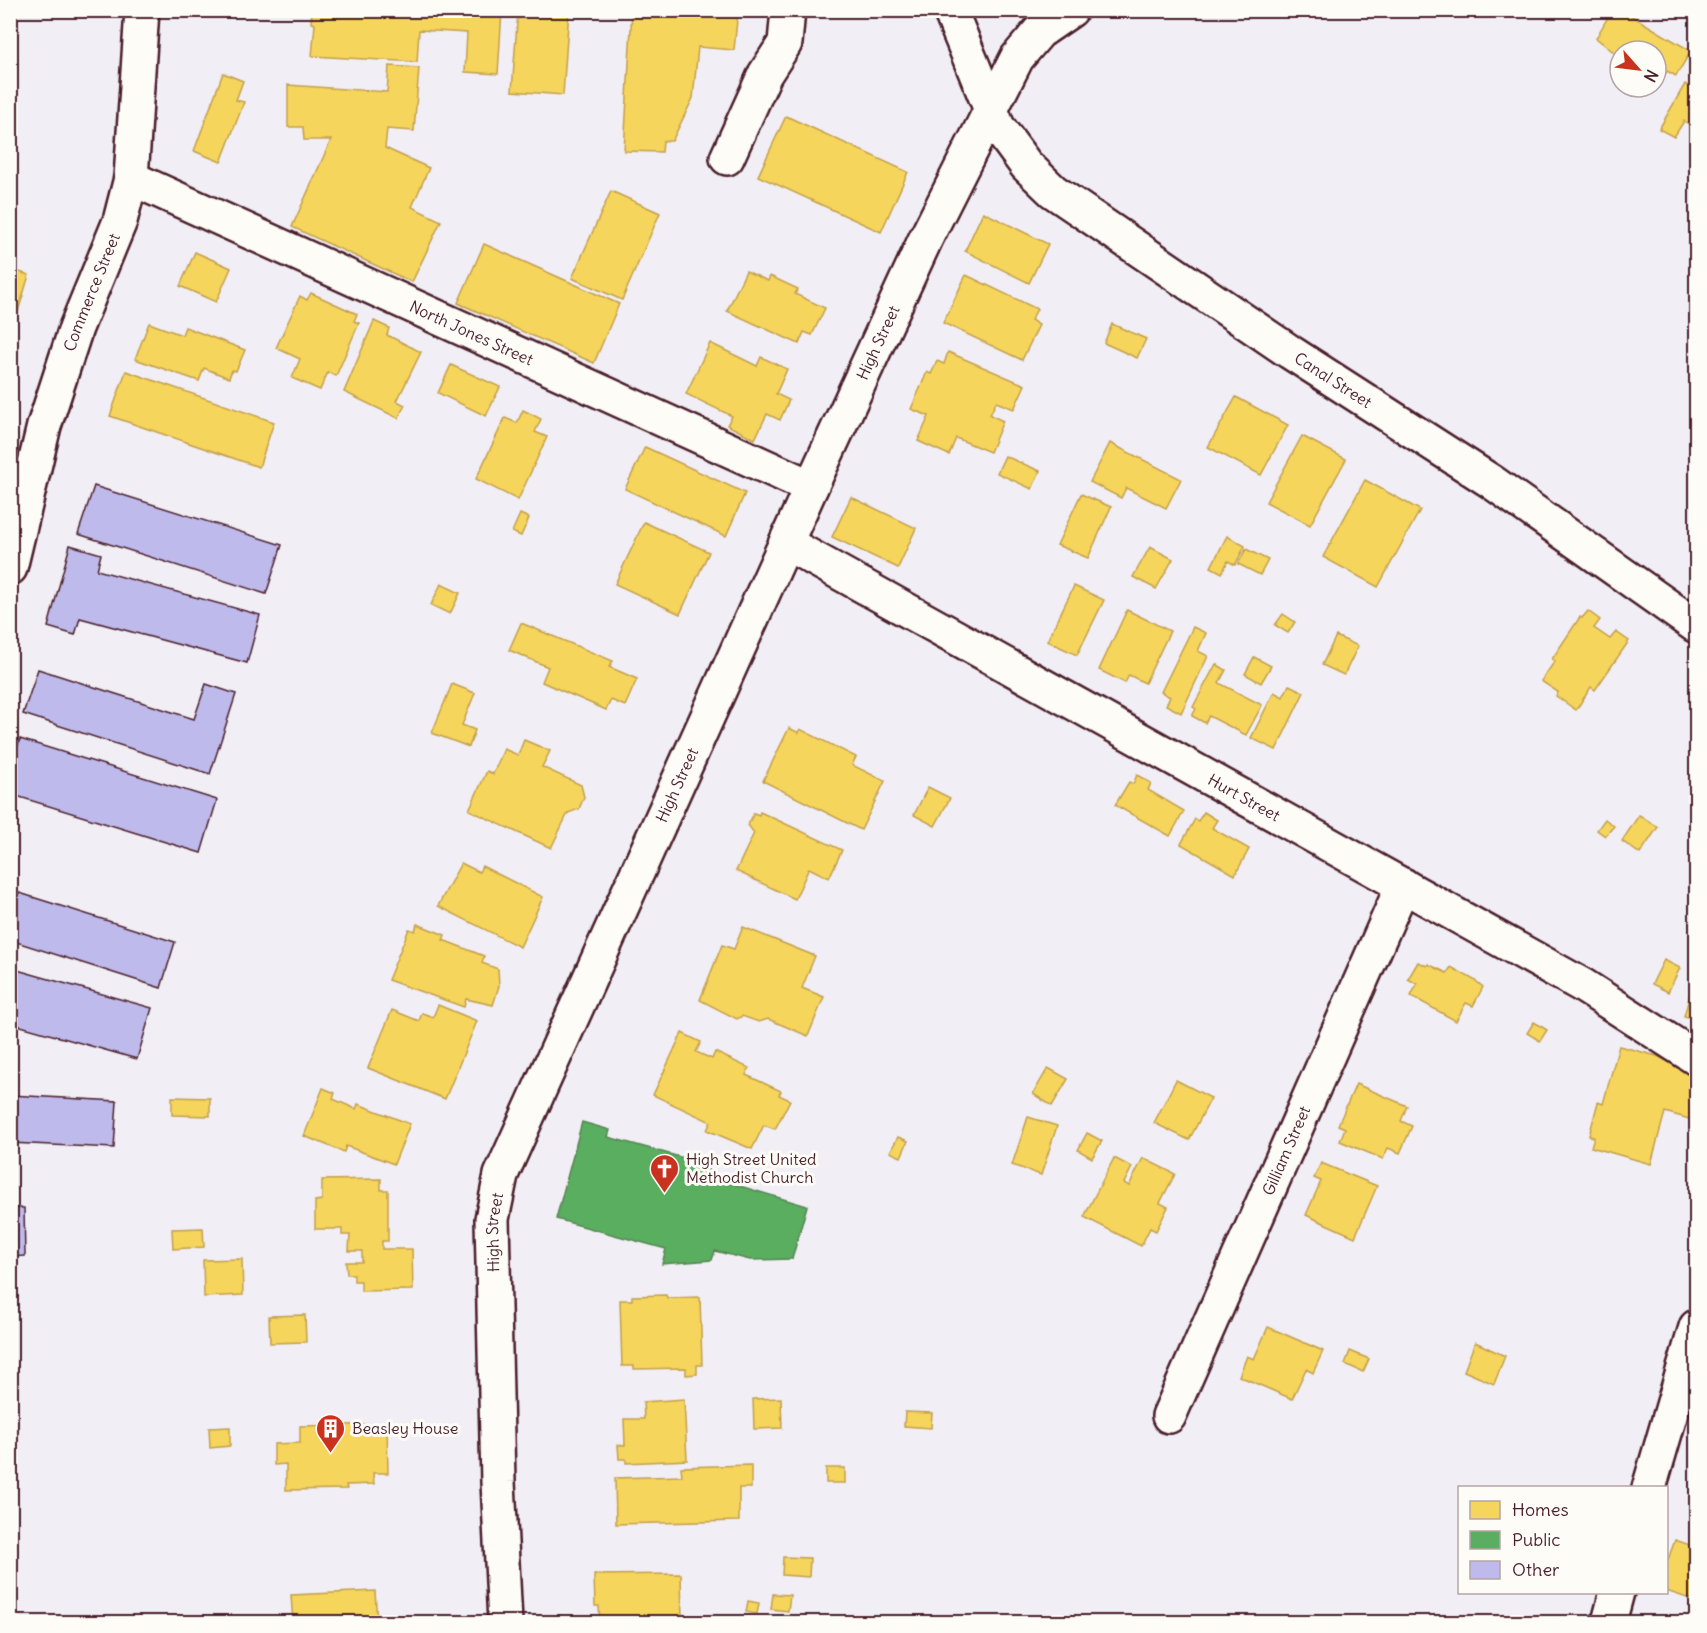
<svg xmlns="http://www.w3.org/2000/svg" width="1707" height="1633" viewBox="0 0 1707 1633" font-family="Delius,sans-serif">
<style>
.homes{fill:#f6d55c;stroke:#c29e4d;stroke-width:1.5}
.public{fill:#5aae61;stroke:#558351;stroke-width:1.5}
.building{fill:#bfbaec;stroke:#4a1f2b;stroke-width:1.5}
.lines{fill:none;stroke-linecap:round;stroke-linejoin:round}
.minor-casing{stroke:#4a1f2b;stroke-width:38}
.major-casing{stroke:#4a1f2b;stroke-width:38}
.minor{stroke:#fdfcf7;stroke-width:33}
.major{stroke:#fdfcf7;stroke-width:33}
.labels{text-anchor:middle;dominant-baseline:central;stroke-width:6;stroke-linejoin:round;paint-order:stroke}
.street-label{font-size:16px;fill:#4a1f2b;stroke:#fdfcf7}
.poi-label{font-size:16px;fill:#4a1f2b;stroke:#fdfcf7;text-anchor:start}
</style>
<rect width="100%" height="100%" fill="#f1eff5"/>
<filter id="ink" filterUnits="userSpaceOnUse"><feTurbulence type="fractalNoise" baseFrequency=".0167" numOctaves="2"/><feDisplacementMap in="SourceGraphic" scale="12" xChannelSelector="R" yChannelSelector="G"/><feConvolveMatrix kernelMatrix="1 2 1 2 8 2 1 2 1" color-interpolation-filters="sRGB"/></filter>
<g filter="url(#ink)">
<!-- homes -->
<g class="homes">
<polygon points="312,10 502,10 498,74 465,72 467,33 419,30 417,62 312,56 315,24 311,23"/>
<polygon points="518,10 569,10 563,95 512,91"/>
<polygon points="632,10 738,10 734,50 698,47 693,98 672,141 663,141 662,152 624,151"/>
<polygon points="1612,10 1622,10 1691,51 1676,76 1667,71 1661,81 1656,78 1656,51 1620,51 1620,57 1596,38"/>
<polygon points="389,66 419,68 414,131 387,129 385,148 429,168 412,207 441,221 412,282 292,227 331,140 304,140 303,127 288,127 288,85 387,92"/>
<polygon points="223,73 243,81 236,100 244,102 221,162 194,151"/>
<polygon points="1685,84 1696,91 1696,128 1684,121 1674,137 1659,129"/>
<polygon points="786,116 908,172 881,232 758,176"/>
<polygon points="611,191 660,213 622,300 572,278"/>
<polygon points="983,212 1048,244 1029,283 965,251"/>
<polygon points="484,244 619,304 594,363 458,303"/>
<polygon points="195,252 231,268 216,302 180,286"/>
<polygon points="10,269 29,275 15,322 10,320"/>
<polygon points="746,271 768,281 770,276 798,289 795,294 825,308 812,335 804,332 799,344 727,311"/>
<polygon points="966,275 1037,309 1031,320 1039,325 1022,360 943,323"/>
<polygon points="311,293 357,314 354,321 359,323 336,376 328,372 320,390 292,378 300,359 276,348 300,296 307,300"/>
<polygon points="374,321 389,328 387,335 421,352 397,401 405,405 398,418 344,392"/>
<polygon points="149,323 182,335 185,327 245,350 236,371 232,370 229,378 204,368 199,381 135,359"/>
<polygon points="1112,324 1146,339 1137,358 1104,343"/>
<polygon points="710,343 757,366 761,357 787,369 776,394 789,400 780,420 767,414 755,439 727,425 732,416 686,394"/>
<polygon points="948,352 1025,385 1014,409 996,402 990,415 1003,421 990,452 956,438 949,455 918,441 929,416 911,409 927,372 931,374 937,361 944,364"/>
<polygon points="451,365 500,387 486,416 438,393"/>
<polygon points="126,371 274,422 259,467 110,416"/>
<polygon points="1236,397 1288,425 1261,475 1208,447"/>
<polygon points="523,410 541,419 535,432 547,437 518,500 476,479 505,418 517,423"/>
<polygon points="1302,436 1346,459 1310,525 1266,502"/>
<polygon points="1110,443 1181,479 1166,508 1126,488 1121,498 1090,482"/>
<polygon points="645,447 745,493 726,536 625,489"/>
<polygon points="1005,456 1040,471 1032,489 997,473"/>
<polygon points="1365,480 1420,510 1378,587 1323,557"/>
<polygon points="1081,494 1111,507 1088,558 1057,545"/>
<polygon points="851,497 916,528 898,568 832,537"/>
<polygon points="520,514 529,518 521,536 512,532"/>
<polygon points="644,522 709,552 680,614 615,584"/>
<polygon points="1227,536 1245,546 1235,565 1228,561 1222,573 1211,567"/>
<polygon points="1150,547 1173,559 1156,589 1133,577"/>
<polygon points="1246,549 1268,560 1260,575 1238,564"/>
<polygon points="441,584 460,593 450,614 431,605"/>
<polygon points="1074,586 1104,600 1077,655 1047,641"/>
<polygon points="1127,610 1170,631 1145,683 1129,675 1125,683 1099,670"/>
<polygon points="1588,611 1600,620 1594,628 1610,639 1616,632 1629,641 1595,690 1591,687 1576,710 1556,696 1558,692 1541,681 1555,661 1552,659 1580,617 1582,618"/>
<polygon points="1283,614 1295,622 1288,633 1275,625"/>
<polygon points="521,623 613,661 609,667 637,679 625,706 611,700 606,710 542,682 548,667 509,650"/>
<polygon points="1193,627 1206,633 1198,651 1208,656 1181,713 1166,705 1170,697 1161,692"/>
<polygon points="1336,636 1358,646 1344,675 1322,665"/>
<polygon points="1254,657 1271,666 1261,683 1245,674"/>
<polygon points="1216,664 1226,670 1219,683 1262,705 1246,735 1209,716 1205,723 1192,716 1196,709 1193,707"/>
<polygon points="452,684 475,693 462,725 475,730 469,747 432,733"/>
<polygon points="1289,685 1304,692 1276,750 1251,738 1274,692 1283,697"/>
<polygon points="789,728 799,733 800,729 856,757 852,765 885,781 861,830 763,781"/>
<polygon points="524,740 550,751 542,767 581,785 584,797 579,809 568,813 551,848 469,810 487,771 493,774 504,749 518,755"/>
<polygon points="1137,775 1151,783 1148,790 1184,811 1170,836 1115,805 1129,782 1133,784"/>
<polygon points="928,787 950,798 935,826 914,815"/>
<polygon points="760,812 842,850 829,878 809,868 795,899 736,871 754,833 748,825 754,813 759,815"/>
<polygon points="1204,812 1217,820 1212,828 1249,849 1235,875 1181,844 1195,819 1198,821"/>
<polygon points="1639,815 1658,827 1640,854 1622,841"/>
<polygon points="1605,819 1614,826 1605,836 1597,830"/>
<polygon points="461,863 479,872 482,866 543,897 520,947 438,906"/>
<polygon points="417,924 445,935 443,940 484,956 482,963 498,969 499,986 493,1005 466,999 464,1007 388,980 409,929 415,931"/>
<polygon points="743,927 815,956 802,988 824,997 808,1036 768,1019 759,1022 742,1016 737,1019 700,1000 722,945 734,949"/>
<polygon points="1664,960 1680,968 1668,992 1652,984"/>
<polygon points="1418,962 1427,966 1428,964 1447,973 1451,967 1476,981 1483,987 1473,1006 1466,1003 1456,1021 1411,996 1417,984 1408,979"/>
<polygon points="1696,973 1696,1019 1684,1016"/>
<polygon points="438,1005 477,1021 445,1099 368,1068 392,1010 419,1021 422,1013 433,1017"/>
<polygon points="1534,1022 1547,1030 1540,1041 1527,1033"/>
<polygon points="682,1033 701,1042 696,1052 712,1059 715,1052 749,1068 746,1075 781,1091 779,1095 790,1100 775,1129 764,1125 752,1149 707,1130 711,1122 653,1095"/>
<polygon points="1619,1046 1657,1056 1696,1076 1696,1121 1665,1112 1651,1164 1591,1147 1594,1137 1589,1136 1598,1102 1603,1104"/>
<polygon points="1048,1068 1068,1079 1052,1106 1033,1094"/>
<polygon points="1176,1080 1211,1098 1189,1140 1154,1123"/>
<polygon points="1356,1084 1407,1106 1401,1121 1412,1126 1400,1153 1388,1148 1383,1159 1340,1141 1345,1128 1338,1125"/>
<polygon points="323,1088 335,1093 333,1099 356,1109 358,1104 410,1124 394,1164 346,1146 344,1152 304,1136"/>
<polygon points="172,1097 210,1098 210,1116 172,1115"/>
<polygon points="1028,1117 1057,1126 1041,1175 1012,1165"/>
<polygon points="1087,1133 1102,1141 1092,1158 1078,1150"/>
<polygon points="898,1137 908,1141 901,1157 890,1152"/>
<polygon points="1114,1158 1132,1167 1124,1183 1129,1186 1143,1158 1175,1174 1160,1203 1168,1207 1156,1231 1150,1228 1141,1246 1084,1217"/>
<polygon points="1321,1163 1377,1186 1355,1237 1306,1215 1321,1181 1314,1178"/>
<polygon points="381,1179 381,1190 388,1190 388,1241 382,1241 382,1249 412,1249 413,1290 361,1291 361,1281 354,1281 354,1274 347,1274 346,1262 362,1262 362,1251 349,1251 350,1235 342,1235 342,1229 315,1229 315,1201 322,1200 322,1180"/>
<polygon points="203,1228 204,1247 173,1249 172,1229"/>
<polygon points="242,1259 243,1295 204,1297 203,1260"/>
<polygon points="666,1295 667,1298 700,1297 702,1365 697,1365 697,1374 686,1375 686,1368 634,1369 634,1366 622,1366 620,1300 632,1300 632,1296"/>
<polygon points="305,1315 306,1342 270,1343 269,1316"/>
<polygon points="1268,1327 1323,1351 1313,1373 1306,1369 1292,1399 1239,1376 1247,1356 1254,1359"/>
<polygon points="1475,1342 1505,1356 1494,1384 1464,1371"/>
<polygon points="1350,1351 1369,1359 1363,1372 1345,1364"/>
<polygon points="781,1398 782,1428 754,1429 753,1399"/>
<polygon points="684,1399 687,1460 626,1463 626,1459 619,1459 618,1445 625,1445 624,1419 644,1419 643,1402"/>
<polygon points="905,1412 932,1413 931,1428 904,1426"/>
<polygon points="387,1424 388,1473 373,1473 374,1484 346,1485 347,1489 286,1490 286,1464 274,1465 274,1444 300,1443 300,1426"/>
<polygon points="230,1427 230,1446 210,1448 209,1428"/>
<polygon points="751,1465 751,1488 739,1488 739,1521 616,1524 615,1478 682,1476 681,1467"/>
<rect x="826" y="1468" width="19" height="15"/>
<polygon points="1675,1540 1696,1547 1696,1601 1666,1591 1666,1565"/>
<polygon points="783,1557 810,1558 809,1577 782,1575"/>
<polygon points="681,1574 682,1621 600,1622 599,1606 595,1606 594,1575"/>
<polygon points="375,1591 377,1622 293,1622 291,1595"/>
<polygon points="773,1594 790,1595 788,1611 771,1609"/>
<polygon points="748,1601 759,1603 757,1614 746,1612"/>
</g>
<!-- public -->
<polygon class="public" points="582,1122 610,1130 608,1137 709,1165 706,1176 807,1206 792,1259 750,1260 715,1251 712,1260 662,1264 666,1249 556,1219"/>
<!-- building -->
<g class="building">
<polygon points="94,486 282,545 266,594 78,534"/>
<polygon points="70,545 101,554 97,570 260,615 247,663 80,618 75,635 48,627"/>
<polygon points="38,669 194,719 206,684 236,694 210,774 23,714"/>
<polygon points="20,739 217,800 201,853 10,794 10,769"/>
<polygon points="10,890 175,942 161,988 10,940"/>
<polygon points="10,968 152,1008 137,1059 10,1023"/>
<polygon points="10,1095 117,1101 114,1148 10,1143"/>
<polygon points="10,1208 24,1208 25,1256 10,1257"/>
</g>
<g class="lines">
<defs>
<g id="minor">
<polyline points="727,158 765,74 785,43 788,10"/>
<path id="s1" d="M 131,178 L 811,487"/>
<path id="s2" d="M 786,543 L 1582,985 L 1696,1058"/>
<path id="s3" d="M 10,568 L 44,426 L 76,328 L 120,221 L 131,178 L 142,10"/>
<path id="s4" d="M 1169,1416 L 1403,885"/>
<polyline points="1649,1488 1696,1327"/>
<path id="s5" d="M 505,1622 L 498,1482 L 492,1219 L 501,1175 L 811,487 L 926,238 L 1017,58 L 1039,32 L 1071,10"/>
<polyline points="1609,1622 1617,1592"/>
</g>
<g id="major">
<path id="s6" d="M 950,10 L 998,127 L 1026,165 L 1053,191 L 1290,352 L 1492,482 L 1696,626"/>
</g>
</defs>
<!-- minor casing -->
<use href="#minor" class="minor-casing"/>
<!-- major casing -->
<use href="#major" class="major-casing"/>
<!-- minor -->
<use href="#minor" class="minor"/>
<!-- major -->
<use href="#major" class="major"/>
</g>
</g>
<!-- icons -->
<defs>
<symbol id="church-pin" viewBox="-11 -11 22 30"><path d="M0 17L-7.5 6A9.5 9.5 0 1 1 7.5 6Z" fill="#c8321e" stroke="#fdfcf7"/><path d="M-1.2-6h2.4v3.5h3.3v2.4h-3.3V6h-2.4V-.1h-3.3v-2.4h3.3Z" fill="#fff"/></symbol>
<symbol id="building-pin" viewBox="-11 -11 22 30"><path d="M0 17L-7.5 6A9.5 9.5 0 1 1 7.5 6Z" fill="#c8321e" stroke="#fdfcf7"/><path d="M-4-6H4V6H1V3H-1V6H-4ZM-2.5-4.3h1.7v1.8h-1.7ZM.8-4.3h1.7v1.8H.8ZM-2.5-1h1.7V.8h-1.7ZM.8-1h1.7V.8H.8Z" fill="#fff"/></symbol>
</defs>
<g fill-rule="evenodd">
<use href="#church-pin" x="648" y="1152" width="33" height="45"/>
<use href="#building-pin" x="314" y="1412" width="33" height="45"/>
</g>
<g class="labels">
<!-- street labels -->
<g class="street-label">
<text stroke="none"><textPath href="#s3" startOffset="288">Commerce Street</textPath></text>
<text stroke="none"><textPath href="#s1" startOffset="374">North Jones Street</textPath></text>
<text stroke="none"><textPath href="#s5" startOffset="1362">High Street</textPath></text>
<text stroke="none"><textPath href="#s6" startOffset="549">Canal Street</textPath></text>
<text stroke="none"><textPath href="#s5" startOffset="876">High Street</textPath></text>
<text stroke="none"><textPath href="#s2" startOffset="524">Hurt Street</textPath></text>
<text stroke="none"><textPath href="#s4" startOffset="290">Gilliam Street</textPath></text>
<text stroke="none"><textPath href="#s5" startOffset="390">High Street</textPath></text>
</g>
<!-- poi labels -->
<g class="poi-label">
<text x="686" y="1159">High Street United<tspan x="686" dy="18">Methodist Church</tspan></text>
<text x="352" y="1428">Beasley House</text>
</g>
</g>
<!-- margin -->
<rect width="1707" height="1633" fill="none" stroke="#fdfcf7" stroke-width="36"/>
<rect x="18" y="18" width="1671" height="1597" fill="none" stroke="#4a1f2b" stroke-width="2" filter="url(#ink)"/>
<!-- legend -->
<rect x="1458" y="1486" width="210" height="108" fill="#fdfcf7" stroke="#b5a4a5" stroke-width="1.5"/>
<rect x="1470" y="1501" width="30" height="18" fill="#f6d55c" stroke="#b5a4a5" stroke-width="1.5"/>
<text x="1512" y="1516" font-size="18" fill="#4a1f2b">Homes</text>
<rect x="1470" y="1531" width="30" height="18" fill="#5aae61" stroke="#b5a4a5" stroke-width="1.5"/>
<text x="1512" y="1546" font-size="18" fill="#4a1f2b">Public</text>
<rect x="1470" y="1561" width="30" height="18" fill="#bfbaec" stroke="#b5a4a5" stroke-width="1.5"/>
<text x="1512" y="1576" font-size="18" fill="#4a1f2b">Other</text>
<!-- north arrow -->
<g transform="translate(1638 69) rotate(118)"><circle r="28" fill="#fdfcf7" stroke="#b5a4a5" stroke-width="1.5"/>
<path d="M0-4.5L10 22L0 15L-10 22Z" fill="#c8321e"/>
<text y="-9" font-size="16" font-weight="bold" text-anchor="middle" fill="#4a1f2b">N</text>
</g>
</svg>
